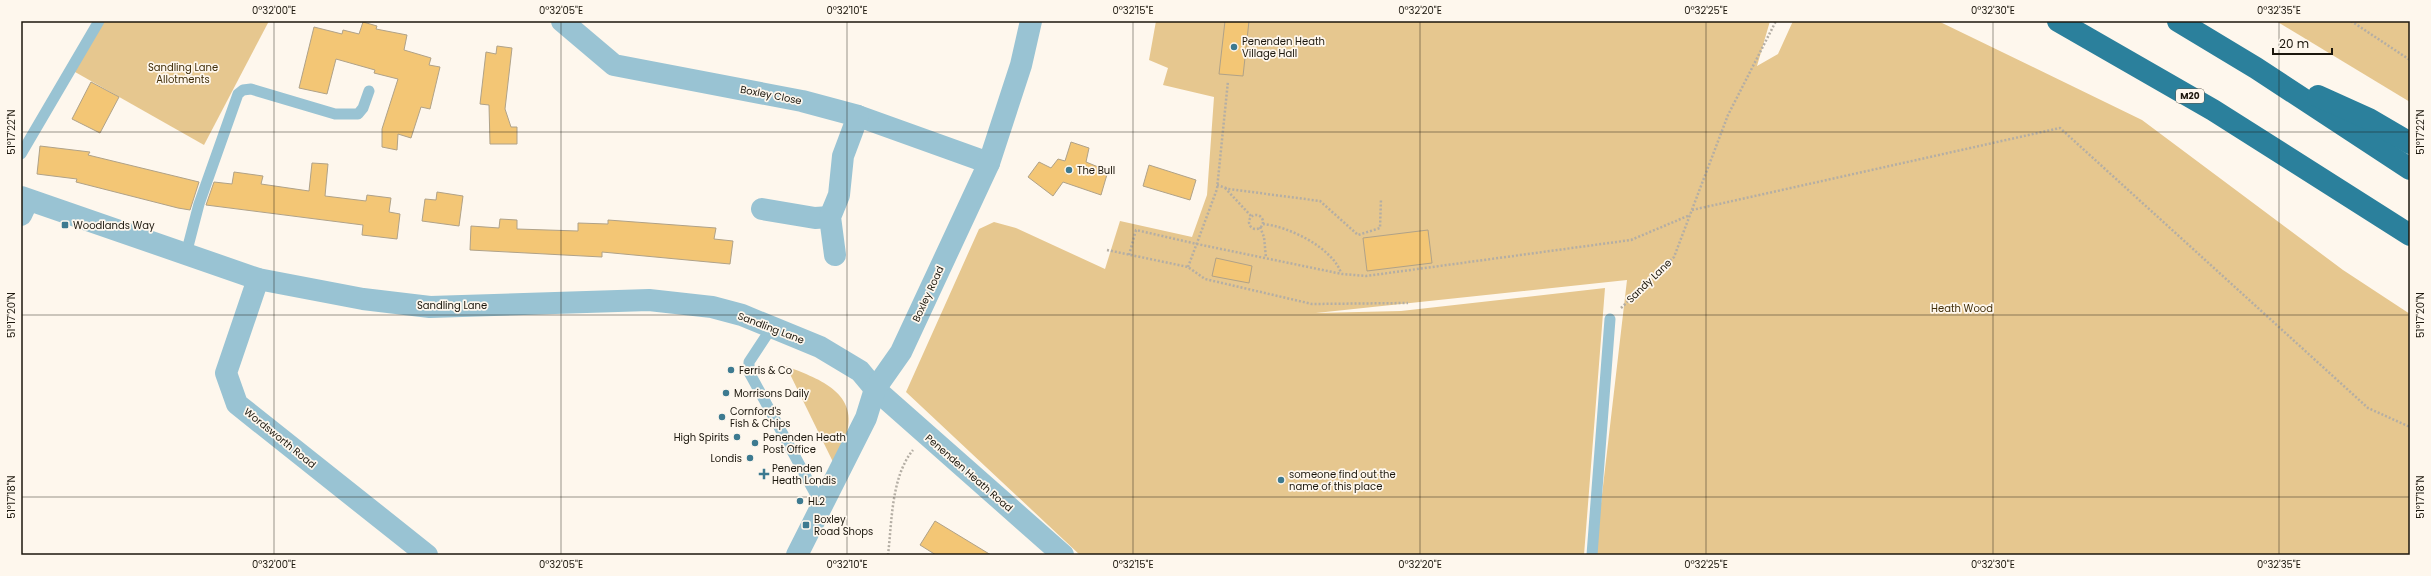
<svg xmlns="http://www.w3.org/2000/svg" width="2431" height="576" viewBox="0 0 2431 576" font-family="Poppins,sans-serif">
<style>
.green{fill:#e6c78f}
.building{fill:#f3c675;stroke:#b0a288}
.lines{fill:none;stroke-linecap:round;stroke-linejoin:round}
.path{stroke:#b4aea4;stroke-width:2.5;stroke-dasharray:2 2;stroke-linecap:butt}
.service{stroke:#99c3d3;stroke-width:11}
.minor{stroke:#99c3d3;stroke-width:22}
.tertiary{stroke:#99c3d3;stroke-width:22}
.motorway{stroke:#2b809c;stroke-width:22}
.ticks{fill:none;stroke:#1c170d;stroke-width:1;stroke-opacity:0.45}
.poi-dot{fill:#3d7a90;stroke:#fef7ed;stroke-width:1.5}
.labels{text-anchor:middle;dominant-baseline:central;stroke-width:3.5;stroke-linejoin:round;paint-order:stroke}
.shield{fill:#fef7ed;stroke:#605a50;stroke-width:1}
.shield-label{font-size:9px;font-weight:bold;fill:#1c170d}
.poi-label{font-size:10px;fill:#1c170d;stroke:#fef7ed;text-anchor:start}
.park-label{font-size:10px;fill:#402e09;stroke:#fef7ed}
.street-label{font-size:10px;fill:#1c170d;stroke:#fef7ed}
.neatline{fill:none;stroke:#1c170d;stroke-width:1.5}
.ticks-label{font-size:10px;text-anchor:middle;fill:#1c170d}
</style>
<rect width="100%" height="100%" fill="#fef7ed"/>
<!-- green -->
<g class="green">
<polygon points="95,21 269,21 204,145 68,68"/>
<polygon points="1156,21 1770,21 1757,66 1778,54 1793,21 1938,21 2142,120 2343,270 2410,314 2410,555 1595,555 1627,280 1316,313 1401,311 1605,288 1584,555 1080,555 906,392 979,229 994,222 1016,228 1105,269 1120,221 1192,237 1207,195 1214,97 1163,85 1168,68 1149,60"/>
<polygon points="2276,21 2410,21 2410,102"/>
<path d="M 786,366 C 816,378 858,391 847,433 C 844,443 838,454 834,464 Z"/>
</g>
<!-- building -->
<g class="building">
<polygon points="1225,21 1249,21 1243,76 1219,74"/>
<polygon points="363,22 377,26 376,29 407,35 404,50 431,58 429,65 440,67 430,109 421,107 411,138 398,134 397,150 382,147 382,129 398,79 374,73 375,70 336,59 327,94 299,88 314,27 342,34 343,30 359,34"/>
<polygon points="497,46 512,48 505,109 511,127 517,127 517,144 490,144 489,105 480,104 486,52 496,54"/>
<polygon points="91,82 119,97 100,133 72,119"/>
<polygon points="1071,142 1089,148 1086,162 1108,171 1101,195 1063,182 1053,196 1028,177 1039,162 1051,168 1058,159 1065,161"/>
<polygon points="40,146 90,152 88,155 199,182 190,210 178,208 76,182 77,179 37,174"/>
<polygon points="312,163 328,164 325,196 366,201 367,195 391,198 389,212 400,214 397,239 362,235 363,225 206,205 214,182 232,184 234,172 263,176 261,184 309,191"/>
<polygon points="1149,165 1196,180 1190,200 1143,186"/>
<polygon points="437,192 463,196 459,226 422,221 425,199 436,200"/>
<polygon points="500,219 517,220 517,229 578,231 578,223 608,224 608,220 716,228 714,239 733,241 730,264 602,252 602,257 470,250 471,226 499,228"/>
<polygon points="1428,230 1432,263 1367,271 1363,238"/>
<polygon points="1216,258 1252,266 1249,283 1212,276"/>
<polygon points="935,521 991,555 936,555 920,545"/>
</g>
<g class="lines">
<!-- path -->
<g class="path">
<polyline points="2351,21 2410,60"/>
<polyline points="1217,185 1229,189 1320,201 1358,235 1380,228 1381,199"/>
<polyline points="1225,188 1252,217"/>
<polyline points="1692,210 2060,128 2368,408 2410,427"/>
<circle cx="1256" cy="222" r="7"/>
<path d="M 1263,224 C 1288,226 1333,248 1341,273"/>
<polyline points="1260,227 1264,237 1266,258"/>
<polyline points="1107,250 1188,267 1205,279 1312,304 1408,303"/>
<polyline points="1129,255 1136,230 1197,244 1342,274 1366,276 1631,240 1690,215"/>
<polyline points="1188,267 1217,189 1228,81"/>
<polyline points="1621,308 1674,257 1728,115 1776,21"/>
<path d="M 888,555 C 892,522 891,477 913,450"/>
</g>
<!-- service -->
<g class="service">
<polyline points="21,154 99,21"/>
<polyline points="186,254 199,204 238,94 243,90 251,89 335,114 358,114 363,108 369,91"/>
<polyline points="772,327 749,362 749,372 816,495 827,500"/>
<polyline points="1592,555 1610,319"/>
</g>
<!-- minor -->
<g class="minor">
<polyline points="562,21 614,65 802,101 858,116 989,163"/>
<polyline points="762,209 815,218 830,217"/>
<polyline points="21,215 28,200"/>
<polyline points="835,255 830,217 839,195 843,156 858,116"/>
<polyline points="258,279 226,373 237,404 427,555"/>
</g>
<!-- tertiary -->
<g class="tertiary">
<polyline points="21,197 258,279 363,299 430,307 649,300 712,307 742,315 820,347 860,371 875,389 1063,555"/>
<polyline points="797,555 866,418 875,389 901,352 989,163 1021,65 1031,21"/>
</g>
<!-- motorway -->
<g class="motorway">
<polyline points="2058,21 2213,110 2410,235"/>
<polyline points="2178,21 2256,68 2410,169"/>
<polyline points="2318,96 2369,119 2410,143"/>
</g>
</g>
<!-- ticks -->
<path class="ticks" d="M 274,21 L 274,555M 561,21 L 561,555M 847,21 L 847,555M 1133,21 L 1133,555M 1420,21 L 1420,555M 1706,21 L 1706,555M 1993,21 L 1993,555M 2279,21 L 2279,555M 21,132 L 2410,132M 21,315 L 2410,315M 21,497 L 2410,497"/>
<!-- markers -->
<g class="poi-dot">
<circle cx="1234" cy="47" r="4"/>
<circle cx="1069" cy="170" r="4"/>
<rect x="61" y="221" width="8" height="8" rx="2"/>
<circle cx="731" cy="370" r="4"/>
<circle cx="726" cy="393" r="4"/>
<circle cx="722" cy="417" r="4"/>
<circle cx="737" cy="437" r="4"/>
<circle cx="755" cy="443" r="4"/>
<circle cx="750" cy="458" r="4"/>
<path d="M762 468h4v4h4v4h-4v4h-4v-4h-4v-4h4z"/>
<circle cx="1281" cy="480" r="4"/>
<circle cx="800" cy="501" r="4"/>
<rect x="802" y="521" width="8" height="8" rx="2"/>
</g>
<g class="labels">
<!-- shield labels -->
<rect class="shield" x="2176" y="89" width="28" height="14" rx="3"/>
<g class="shield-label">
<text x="2190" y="96">M20</text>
</g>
<!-- poi labels -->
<g class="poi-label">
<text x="1242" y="41">Penenden Heath<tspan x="1242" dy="12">Village Hall</tspan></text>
<text x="1077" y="170">The Bull</text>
<text x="73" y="225">Woodlands Way</text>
<text x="739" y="370">Ferris &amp; Co</text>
<text x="734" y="393">Morrisons Daily</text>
<text x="730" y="411">Cornford's<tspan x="730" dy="12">Fish &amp; Chips</tspan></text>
<text x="729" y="437" text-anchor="end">High Spirits</text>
<text x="763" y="437">Penenden Heath<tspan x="763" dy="12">Post Office</tspan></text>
<text x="742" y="458" text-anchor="end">Londis</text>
<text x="772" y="468">Penenden<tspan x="772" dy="12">Heath Londis</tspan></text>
<text x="1289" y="474">someone find out the<tspan x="1289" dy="12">name of this place</tspan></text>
<text x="808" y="501">HL2</text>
<text x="814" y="519">Boxley<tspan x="814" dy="12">Road Shops</tspan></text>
</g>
<!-- park labels -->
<g class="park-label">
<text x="183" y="67">Sandling Lane<tspan x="183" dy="12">Allotments</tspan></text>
<text x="1962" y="308">Heath Wood</text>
</g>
<!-- street labels -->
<g class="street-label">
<text transform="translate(771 95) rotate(11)">Boxley Close</text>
<text transform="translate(1649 281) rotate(-44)">Sandy Lane</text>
<text transform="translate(928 294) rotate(-65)">Boxley Road</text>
<text x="452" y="305">Sandling Lane</text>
<text transform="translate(771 328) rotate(21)">Sandling Lane</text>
<text transform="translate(280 438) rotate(39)">Wordsworth Road</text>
<text transform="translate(969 473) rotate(41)">Penenden Heath Road</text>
</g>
</g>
<!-- border -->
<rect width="2431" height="576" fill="none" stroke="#fef7ed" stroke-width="44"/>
<!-- scale -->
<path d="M2273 48v6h59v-6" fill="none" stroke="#1c170d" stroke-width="2"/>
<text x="2279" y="48" font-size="12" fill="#1c170d" stroke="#fef7ed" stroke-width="3" paint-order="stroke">20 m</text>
<rect x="22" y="22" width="2387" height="532" class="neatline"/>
<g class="ticks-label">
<text x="274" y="14">0°32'00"E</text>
<text x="561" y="14">0°32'05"E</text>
<text x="847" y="14">0°32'10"E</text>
<text x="1133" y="14">0°32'15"E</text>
<text x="1420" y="14">0°32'20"E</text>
<text x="1706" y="14">0°32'25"E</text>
<text x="1993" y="14">0°32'30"E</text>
<text x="2279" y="14">0°32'35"E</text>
<text transform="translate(11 132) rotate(-90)" y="4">51°17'22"N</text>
<text transform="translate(2420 132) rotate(-90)" y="4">51°17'22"N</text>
<text transform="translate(11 315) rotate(-90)" y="4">51°17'20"N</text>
<text transform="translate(2420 315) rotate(-90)" y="4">51°17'20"N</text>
<text transform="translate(11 497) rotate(-90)" y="4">51°17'18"N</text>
<text transform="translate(2420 497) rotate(-90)" y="4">51°17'18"N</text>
<text x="274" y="568">0°32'00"E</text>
<text x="561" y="568">0°32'05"E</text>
<text x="847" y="568">0°32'10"E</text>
<text x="1133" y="568">0°32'15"E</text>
<text x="1420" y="568">0°32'20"E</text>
<text x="1706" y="568">0°32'25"E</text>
<text x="1993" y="568">0°32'30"E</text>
<text x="2279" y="568">0°32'35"E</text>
</g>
</svg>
